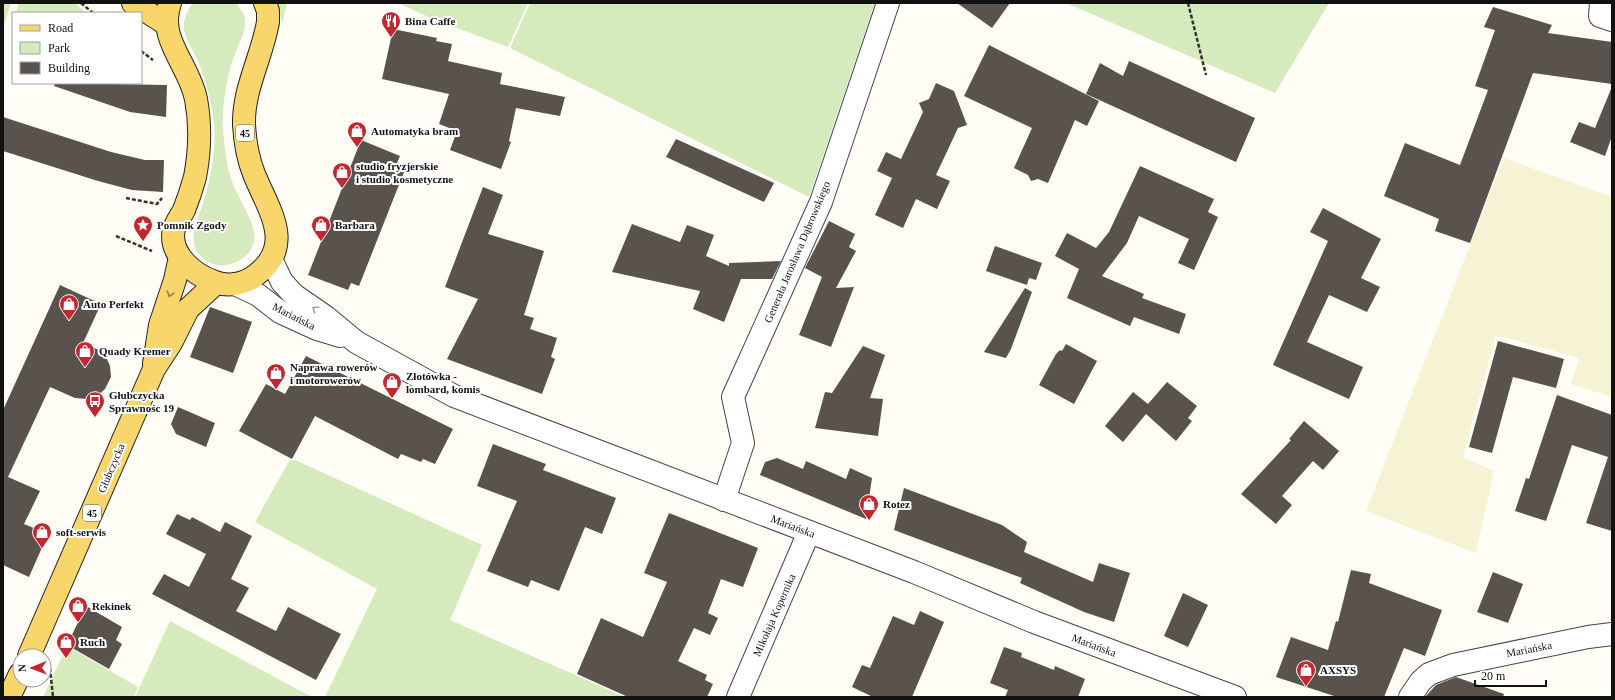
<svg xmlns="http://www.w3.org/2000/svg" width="1615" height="700" viewBox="0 0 1615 700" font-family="'Times New Roman',serif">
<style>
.farmland{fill:#f6f3d4}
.green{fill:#d5ebbd}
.building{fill:#5a524d}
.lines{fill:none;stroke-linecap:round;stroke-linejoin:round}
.minor-casing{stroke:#444;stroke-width:24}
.major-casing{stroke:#222;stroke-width:24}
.path{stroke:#333;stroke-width:2.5;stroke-dasharray:4 2;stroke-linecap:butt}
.minor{stroke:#fff;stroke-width:22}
.major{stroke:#f9d66b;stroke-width:22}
.oneway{stroke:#917d42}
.oneway2{stroke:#a0a0a0}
.labels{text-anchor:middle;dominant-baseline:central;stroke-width:4;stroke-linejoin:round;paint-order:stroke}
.shield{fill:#fff;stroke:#585858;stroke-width:1}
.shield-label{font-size:10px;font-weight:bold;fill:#111}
.poi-label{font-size:11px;font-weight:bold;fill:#111;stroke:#fff;text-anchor:start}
.street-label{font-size:11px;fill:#111;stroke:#fff}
</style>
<rect width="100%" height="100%" fill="#fffdf5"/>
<!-- farmland -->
<polygon class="farmland" points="1504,158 1612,197 1612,397 1571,384 1579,358 1496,335 1463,457 1494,471 1476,553 1366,511"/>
<!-- green -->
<g class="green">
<polygon points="3,3 11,3 3,28"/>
<polygon points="19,3 75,3 86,13 16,13"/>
<path d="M 193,3 L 236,3 C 239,7 244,13 245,19 C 246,32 239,44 234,56 C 227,76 221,109 223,130 C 225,148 226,164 232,181 C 238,199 258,225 254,242 C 249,263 218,273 203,258 C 200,255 196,253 195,249 C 190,227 200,217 205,197 C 212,173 216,148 214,122 C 211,101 206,81 198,61 C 194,50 183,38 184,25 C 184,17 188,10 193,3 Z"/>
<polygon points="278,3 287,3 282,24"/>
<polygon points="398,3 528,3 508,47 435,20"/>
<polygon points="530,3 875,3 809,197 510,48"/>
<polygon points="1066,3 1329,3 1275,93"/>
<polygon points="295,460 482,545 450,620 625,697 325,697 377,589 255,522 289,461"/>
<polygon points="170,621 312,697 135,697"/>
<polygon points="67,646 138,687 134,697 43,697"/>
</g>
<!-- building -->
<g class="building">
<polygon points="957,3 1010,3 992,28"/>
<polygon points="1493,7 1552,25 1548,33 1612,42 1612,84 1533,73 1470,243 1435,231 1439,219 1384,196 1405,143 1460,165 1488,90 1475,86 1495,30 1484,27"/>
<polygon points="393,29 437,38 436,41 452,44 448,61 502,73 500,84 565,97 560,116 516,108 509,141 511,142 501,169 450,150 457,131 439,124 449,94 382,79"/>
<polygon points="989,45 1099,101 1087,126 1075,120 1048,183 1038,179 1031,181 1028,175 1014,168 1032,128 964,96"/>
<polygon points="1129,61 1255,118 1236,162 1086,94 1100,63 1123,76"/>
<polygon points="55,83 167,85 166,117 130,112 54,86"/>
<polygon points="936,83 954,91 967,125 958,128 936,175 950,181 937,209 916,199 903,228 875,215 892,178 877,171 886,152 901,159 923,112 919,103 929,99"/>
<polygon points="1611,89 1612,136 1605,156 1570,142 1579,122 1595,128"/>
<polygon points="3,117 111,152 145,160 164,160 163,192 132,190 98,181 3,151"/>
<polygon points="676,139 774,183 764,202 666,157"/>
<polygon points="361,140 400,156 397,163 406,167 359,286 351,283 348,290 308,275"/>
<polygon points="1140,166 1214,199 1208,212 1218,217 1194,270 1178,263 1189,239 1139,216 1127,243 1102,276 1144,294 1142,298 1186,314 1179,334 1134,317 1130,326 1067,298 1079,269 1055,256 1067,233 1096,248 1109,232"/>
<polygon points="483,187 503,195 488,234 544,251 524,315 534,318 530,329 557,338 551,357 555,359 542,394 447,359 478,299 445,287"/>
<polygon points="1323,208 1381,239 1361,278 1380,287 1367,312 1329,295 1307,342 1363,367 1349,399 1273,365 1328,241 1310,232"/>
<polygon points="829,221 855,234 849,247 856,251 836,288 854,287 831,347 799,335 822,277 805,268"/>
<polygon points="632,224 680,242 687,225 714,235 706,256 729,266 729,263 781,261 772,279 741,279 724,322 693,309 700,291 612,272"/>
<polygon points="995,246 1042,263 1036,280 1029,278 1027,285 986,271"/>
<polygon points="60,285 101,304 83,343 99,350 106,357 110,366 111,377 105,389 97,396 87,399 75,398 50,387 8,477 40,491 24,524 48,534 29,577 3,565 3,410"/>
<polygon points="1025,288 1032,292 1011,349 1006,358 984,352"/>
<polygon points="210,307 252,322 233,373 190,357"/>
<polygon points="1498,341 1564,359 1556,388 1513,377 1492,453 1469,447"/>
<polygon points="1066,344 1097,361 1074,404 1039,385 1056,354 1060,350 1062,351"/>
<polygon points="863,346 885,355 870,398 883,399 878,436 815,428 825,392 832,393"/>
<polygon points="306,356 453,429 435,464 423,459 421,462 401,454 398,459 315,416 292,459 239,431 266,384 285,394"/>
<polygon points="1167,382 1197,406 1188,418 1192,421 1176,441 1146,414 1123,442 1105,426 1133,392 1148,404"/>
<polygon points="1557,395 1612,415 1612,531 1586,523 1608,457 1572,445 1546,521 1515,511 1526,478 1529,479"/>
<polygon points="178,407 215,423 206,447 176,434 171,424"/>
<polygon points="1304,421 1339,451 1323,470 1313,461 1297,479 1282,496 1292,505 1276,524 1241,494 1291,440 1289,439"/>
<polygon points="493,444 546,464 543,470 616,498 602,534 585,527 559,591 531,580 528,587 487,571 517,501 477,486"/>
<polygon points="777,458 803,469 806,461 846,479 850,468 872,478 866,519 760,475 765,462"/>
<polygon points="904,488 1002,525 1027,542 1024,552 1093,582 1099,563 1130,573 1114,622 1084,612 1020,583 1022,578 894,530"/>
<polygon points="669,513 758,548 743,587 721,579 708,613 718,618 710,635 694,628 678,661 707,675 705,680 713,684 707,697 628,697 577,674 601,618 643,637 667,582 644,573"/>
<polygon points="177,514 190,520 192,517 220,532 225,522 252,536 231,579 249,588 236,611 276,631 288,607 341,634 316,680 152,594 164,574 189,587 206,554 166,534"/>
<polygon points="1351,570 1371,574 1369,583 1442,610 1425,656 1404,648 1384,697 1337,697 1276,677 1291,637 1328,650 1336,621 1338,622"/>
<polygon points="1493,572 1523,584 1508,623 1477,612"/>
<polygon points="1183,593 1208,605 1188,647 1164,636"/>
<polygon points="86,606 122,627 116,640 122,644 109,669 67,645"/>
<polygon points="920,611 944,622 912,697 873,697 852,687 862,665 870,668 893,616 914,625"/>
<polygon points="1004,647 1022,653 1021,657 1054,670 1055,666 1085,679 1078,697 1005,697 1008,690 990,683"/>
<polygon points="1456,677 1504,694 1503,697 1425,697 1436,685"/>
</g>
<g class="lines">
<defs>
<g id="minor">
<polyline points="1601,3 1600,16 1612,20"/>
<polyline points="271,259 282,282 294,295 326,317 356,342 454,396 914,572 1034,622 1235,697"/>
<polyline points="235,284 258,295 280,312 317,329 340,336"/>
<polyline points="724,500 743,443 733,397 821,202 888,3"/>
<polyline points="738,697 809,532"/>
<polyline points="1410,697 1421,681 1429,674 1453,665 1588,637 1612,634"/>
</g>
<g id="major">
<polyline points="133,3 166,24"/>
<path d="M 170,3 C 157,39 189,64 196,99 C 201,126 200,151 195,177 C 192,188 188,200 184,210 C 181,216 176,222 174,229 C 168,254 194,275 215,282 C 228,287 245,284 256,275 C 296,245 268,209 254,174 C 248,159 245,142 244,125 C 243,89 262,57 268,22 L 268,11 L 265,3"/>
<polyline points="154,364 160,325 175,280 180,257"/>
<polyline points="29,656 154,369 171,343 188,309 216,283"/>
<polyline points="9,697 20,674"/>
</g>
</defs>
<!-- minor casing -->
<use href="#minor" class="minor-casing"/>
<!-- major casing -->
<use href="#major" class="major-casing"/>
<!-- path -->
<g class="path">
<polyline points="81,3 93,13"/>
<polyline points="1188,3 1206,75"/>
<polyline points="141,51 153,60"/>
<polyline points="126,198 157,204 162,198"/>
<polyline points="116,236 152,251"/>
<polyline points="50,668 53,697"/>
</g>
<!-- minor -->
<use href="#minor" class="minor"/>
<!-- major -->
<use href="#major" class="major"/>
</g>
<!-- one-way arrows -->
<defs><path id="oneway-chevron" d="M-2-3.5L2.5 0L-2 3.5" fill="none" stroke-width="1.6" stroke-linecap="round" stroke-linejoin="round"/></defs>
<use class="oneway" href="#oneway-chevron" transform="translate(170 294) rotate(108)"/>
<use class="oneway2" href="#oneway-chevron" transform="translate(315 309) rotate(-145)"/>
<!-- icons -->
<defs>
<symbol id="restaurant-pin" viewBox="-11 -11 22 30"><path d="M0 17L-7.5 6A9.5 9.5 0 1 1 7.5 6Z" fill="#c4262e" stroke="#fff"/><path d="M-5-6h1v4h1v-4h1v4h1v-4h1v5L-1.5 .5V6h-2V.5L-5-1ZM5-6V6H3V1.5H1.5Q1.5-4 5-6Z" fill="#fff"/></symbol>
<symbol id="shop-pin" viewBox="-11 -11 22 30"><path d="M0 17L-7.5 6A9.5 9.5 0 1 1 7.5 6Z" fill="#c4262e" stroke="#fff"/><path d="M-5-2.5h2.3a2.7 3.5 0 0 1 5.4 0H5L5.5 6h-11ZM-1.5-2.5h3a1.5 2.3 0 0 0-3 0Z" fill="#fff"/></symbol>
<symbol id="sight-pin" viewBox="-11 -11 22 30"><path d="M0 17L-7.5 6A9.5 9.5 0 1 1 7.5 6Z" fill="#c4262e" stroke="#fff"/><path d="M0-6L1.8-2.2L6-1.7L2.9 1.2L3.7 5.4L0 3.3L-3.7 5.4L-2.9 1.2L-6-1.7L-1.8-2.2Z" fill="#fff"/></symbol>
<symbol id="bus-pin" viewBox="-11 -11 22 30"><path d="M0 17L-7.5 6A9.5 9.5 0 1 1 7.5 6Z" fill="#c4262e" stroke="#fff"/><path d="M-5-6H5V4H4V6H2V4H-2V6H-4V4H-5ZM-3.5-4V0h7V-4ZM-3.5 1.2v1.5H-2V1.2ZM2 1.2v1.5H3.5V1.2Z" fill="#fff"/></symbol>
</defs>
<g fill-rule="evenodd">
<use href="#restaurant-pin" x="380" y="10" width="22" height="30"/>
<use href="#shop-pin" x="346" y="120" width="22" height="30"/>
<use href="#shop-pin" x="331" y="161" width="22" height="30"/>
<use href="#sight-pin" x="132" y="214" width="22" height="30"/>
<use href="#shop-pin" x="310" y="214" width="22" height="30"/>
<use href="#shop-pin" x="58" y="293" width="22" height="30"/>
<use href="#shop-pin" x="74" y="340" width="22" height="30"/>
<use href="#shop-pin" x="265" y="362" width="22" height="30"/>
<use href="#shop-pin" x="381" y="371" width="22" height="30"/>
<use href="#bus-pin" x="84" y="390" width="22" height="30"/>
<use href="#shop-pin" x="858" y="493" width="22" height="30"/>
<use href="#shop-pin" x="31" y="521" width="22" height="30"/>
<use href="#shop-pin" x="67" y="595" width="22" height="30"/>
<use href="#shop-pin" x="55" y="631" width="22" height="30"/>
<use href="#shop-pin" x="1295" y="659" width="22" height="30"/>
</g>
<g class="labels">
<!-- shield labels -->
<g class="shield">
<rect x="236" y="125" width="18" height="16" rx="3"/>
<rect x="83" y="505" width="18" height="16" rx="3"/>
</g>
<g class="shield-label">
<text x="245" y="133">45</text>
<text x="92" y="513">45</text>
</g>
<!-- poi labels -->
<g class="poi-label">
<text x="405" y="21">Bina Caffe</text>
<text x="371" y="131">Automatyka bram</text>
<text x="356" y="166">studio fryzjerskie<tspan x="356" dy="13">i studio kosmetyczne</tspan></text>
<text x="157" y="225">Pomnik Zgody</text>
<text x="335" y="225">Barbara</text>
<text x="83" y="304">Auto Perfekt</text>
<text x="99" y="351">Quady Kremer</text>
<text x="290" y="367">Naprawa rowerów<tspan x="290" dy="13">i motorowerów</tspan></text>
<text x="406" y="376">Złotówka -<tspan x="406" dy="13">lombard, komis</tspan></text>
<text x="109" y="395">Głubczycka<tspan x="109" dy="13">Sprawnośc 19</tspan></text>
<text x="883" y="504">Rotez</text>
<text x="56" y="532">soft-serwis</text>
<text x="92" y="606">Rekinek</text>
<text x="80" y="642">Ruch</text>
<text x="1320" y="670">AXSYS</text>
</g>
<!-- street labels -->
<g class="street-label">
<text transform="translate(797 252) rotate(-67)">Generała Jarosława Dąbrowskiego</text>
<text transform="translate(294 316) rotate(27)">Mariańska</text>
<text transform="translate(111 468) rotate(-67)">Głubczycka</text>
<text transform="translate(793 526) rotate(21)">Mariańska</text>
<text transform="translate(774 615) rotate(-66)">Mikołaja Kopernika</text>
<text transform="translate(1094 645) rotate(21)">Mariańska</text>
<text transform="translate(1529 649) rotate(-11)">Mariańska</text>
</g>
</g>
<!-- border -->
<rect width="1615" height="700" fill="none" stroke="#111111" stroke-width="8"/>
<!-- legend -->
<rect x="12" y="12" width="130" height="72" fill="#ffffff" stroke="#a0a0a0"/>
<rect x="20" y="25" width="20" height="6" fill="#f9d66b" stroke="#a0a0a0"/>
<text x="48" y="32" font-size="12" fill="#111111">Road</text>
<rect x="20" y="42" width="20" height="12" fill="#d5ebbd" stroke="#a0a0a0"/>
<text x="48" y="52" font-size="12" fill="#111111">Park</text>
<rect x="20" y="62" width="20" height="12" fill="#5a524d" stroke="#a0a0a0"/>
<text x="48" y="72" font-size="12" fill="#111111">Building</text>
<!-- north arrow -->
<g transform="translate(32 668) rotate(269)"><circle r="19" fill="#ffffff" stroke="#a0a0a0"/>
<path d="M0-3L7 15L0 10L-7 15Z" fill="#c4262e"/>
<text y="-6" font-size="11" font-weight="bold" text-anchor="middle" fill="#111111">N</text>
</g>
<!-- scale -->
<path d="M1475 680v6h71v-6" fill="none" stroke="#111111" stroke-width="2"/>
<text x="1481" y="680" font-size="12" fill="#111111" stroke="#ffffff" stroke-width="3" paint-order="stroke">20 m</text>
</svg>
